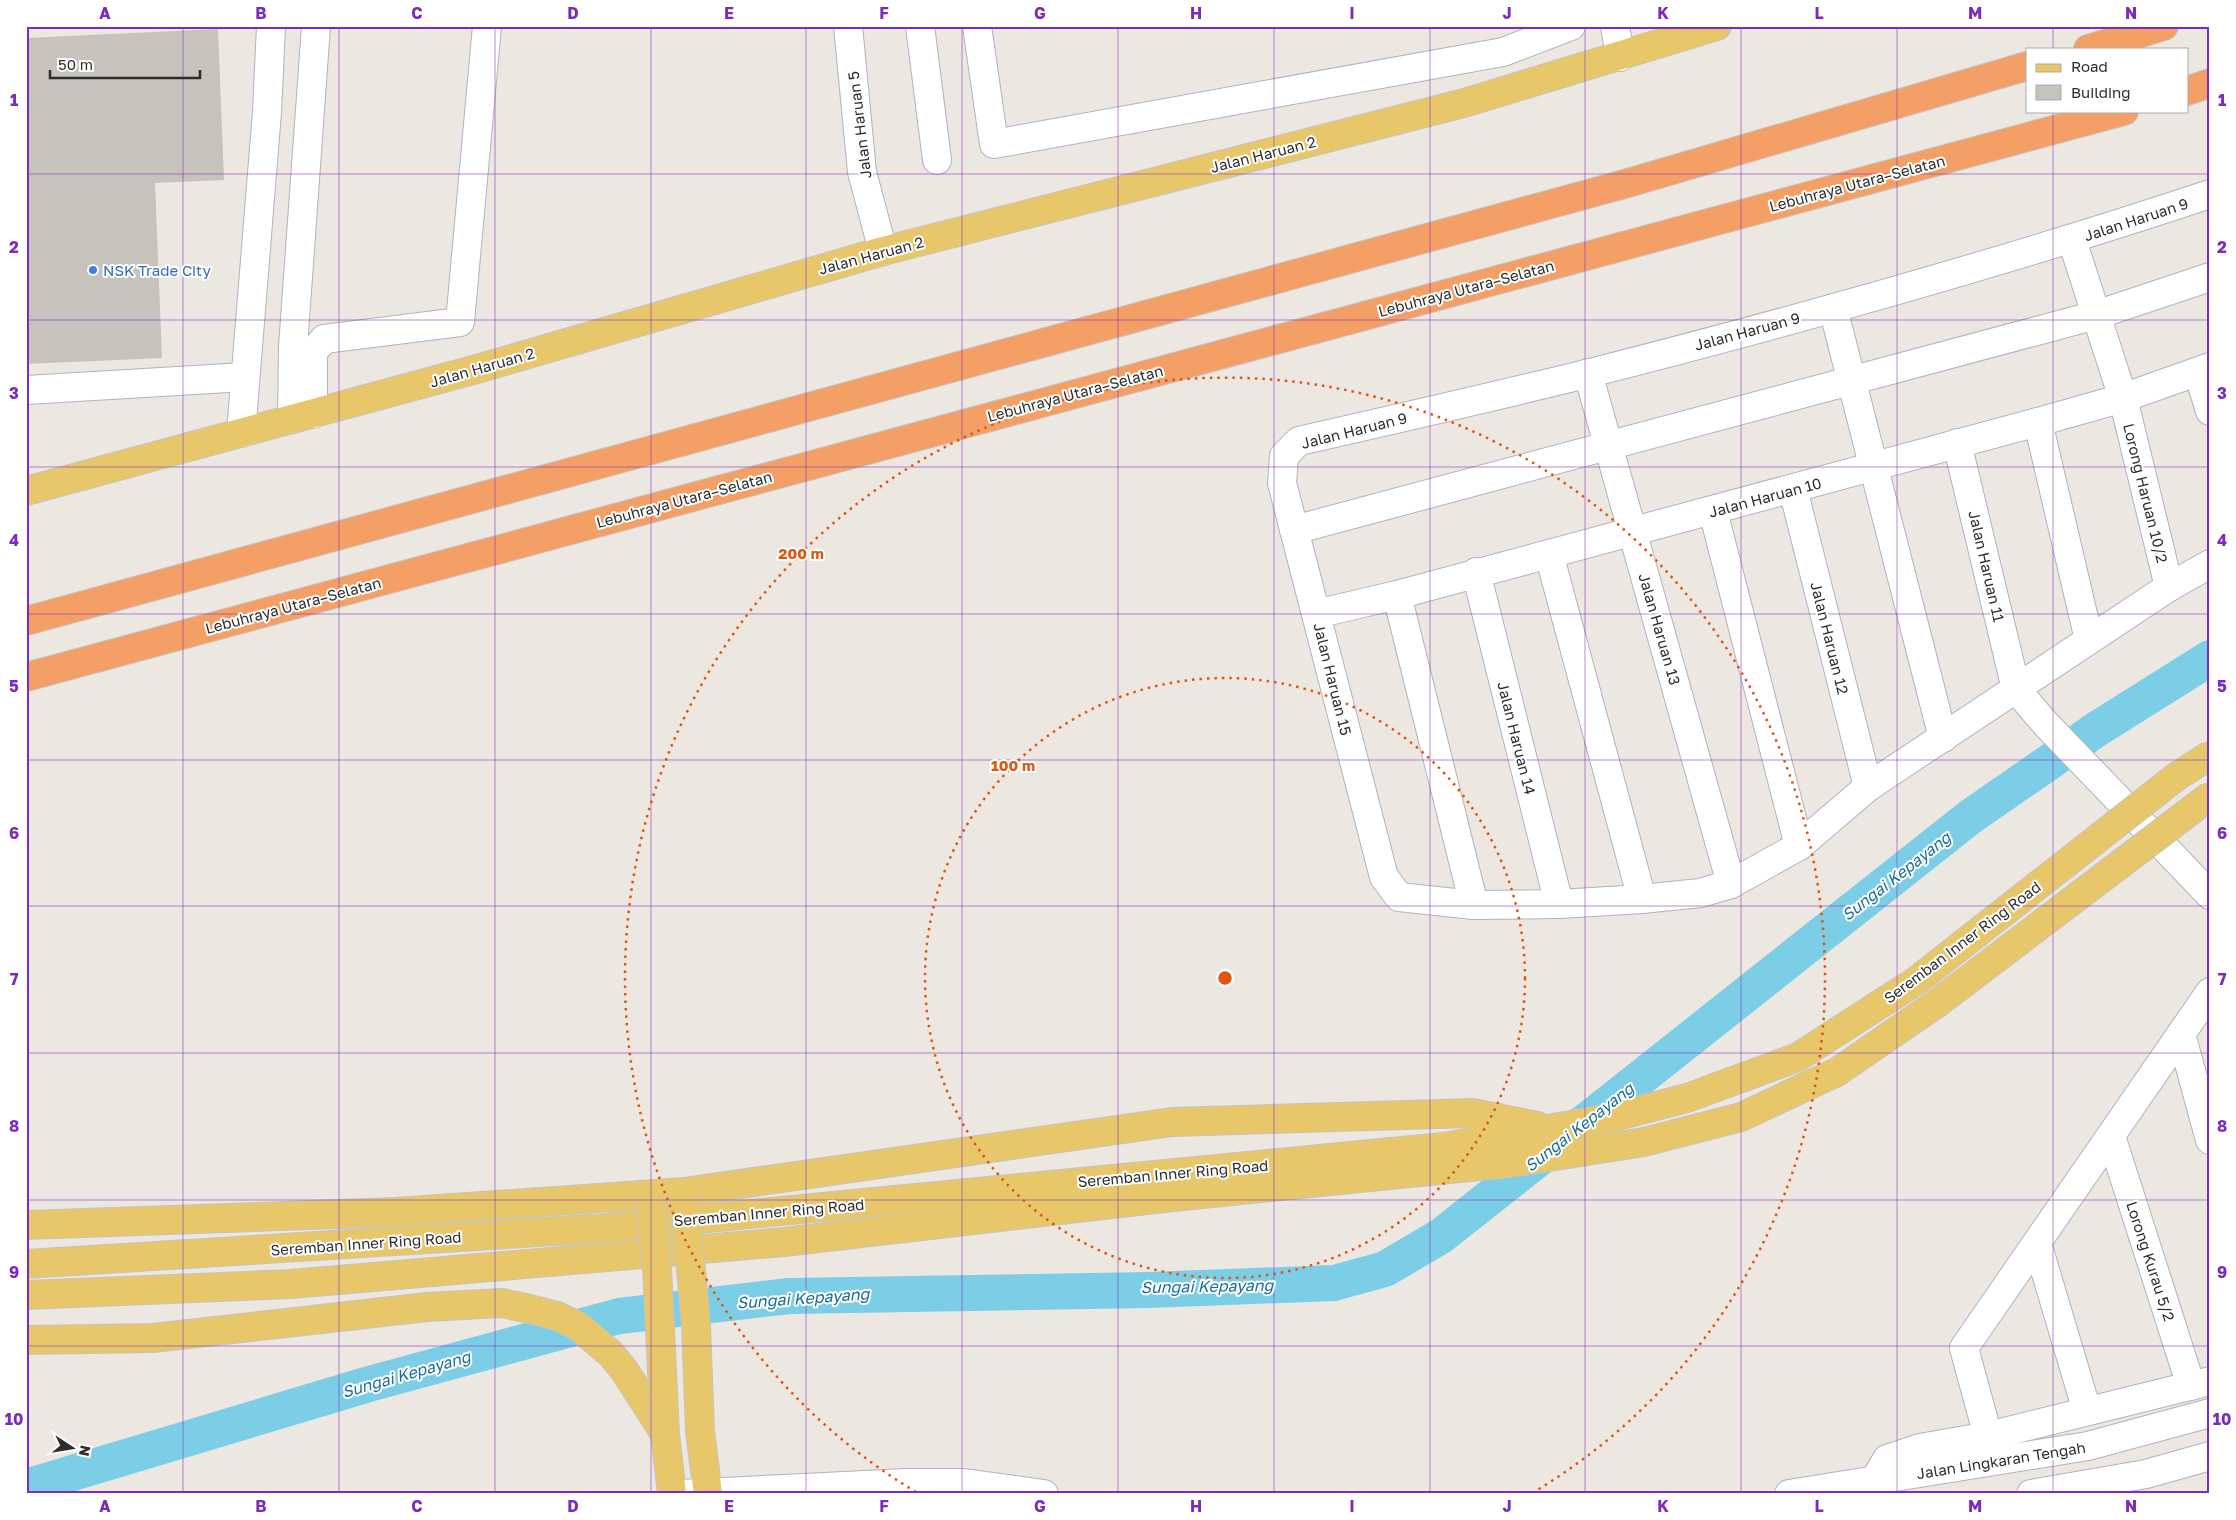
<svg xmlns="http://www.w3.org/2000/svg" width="2236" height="1520" viewBox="0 0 2236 1520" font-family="'Golos Text',sans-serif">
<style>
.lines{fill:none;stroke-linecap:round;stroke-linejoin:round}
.river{stroke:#7ccee7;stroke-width:36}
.building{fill:#c6c2bc}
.minor-casing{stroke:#b1b3bc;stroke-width:30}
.major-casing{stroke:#c4c4c4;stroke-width:30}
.highway-casing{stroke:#c4c4c4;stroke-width:30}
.minor{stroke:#fff;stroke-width:28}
.major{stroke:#e8c76b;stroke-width:28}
.highway{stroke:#f39f65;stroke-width:28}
.major-bridge-casing{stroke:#c4c4c4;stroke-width:30;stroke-linecap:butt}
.major-bridge{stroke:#e8c76b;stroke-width:28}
.grid{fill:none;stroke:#7b2cbf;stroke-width:1;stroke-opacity:0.55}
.ring{fill:none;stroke:#df570e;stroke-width:2.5;stroke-dasharray:2.5 5}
.shop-dot{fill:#3f7fe0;stroke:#fff;stroke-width:2}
.labels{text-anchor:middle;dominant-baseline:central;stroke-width:4;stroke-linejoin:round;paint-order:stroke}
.street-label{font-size:15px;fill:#2d2d2d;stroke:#fff}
.shop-label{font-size:15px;fill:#366cbe;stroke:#fff;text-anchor:start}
.water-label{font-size:16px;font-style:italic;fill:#176e97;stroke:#fff}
.centre{fill:#df570e;stroke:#fff;stroke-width:2.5}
.ring-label{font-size:15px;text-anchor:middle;font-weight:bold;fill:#df570e;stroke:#fff;stroke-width:4;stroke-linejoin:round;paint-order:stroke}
.neatline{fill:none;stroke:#7b2cbf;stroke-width:2}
.grid-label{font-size:16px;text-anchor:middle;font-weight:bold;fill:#7b2cbf}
</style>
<rect width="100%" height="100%" fill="#ede7e1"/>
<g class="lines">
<!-- river -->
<polyline class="river" points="26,1487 369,1384 619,1316 789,1296 1149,1290 1334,1283 1385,1269 1441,1236 1970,817 2097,729 2210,658"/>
</g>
<!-- building -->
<polygon class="building" points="218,29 224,180 155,183 162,358 26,364 26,38"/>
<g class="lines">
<defs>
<g id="minor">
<polyline points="848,26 862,172 883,251"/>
<polyline points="920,26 937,160"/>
<polyline points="977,26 994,144 1503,52 1571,26"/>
<polyline points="1615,26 1620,57"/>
<path d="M 2210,194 C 2005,262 1798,320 1590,373 C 1493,397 1396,419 1299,441 L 1284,456 L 1282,483 L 1384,877 L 1399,897 L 1474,905 L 1559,904 L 1642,899 L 1700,893 L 1731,884 L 1799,846 L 1868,787 L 2169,587 L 2210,564"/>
<polyline points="2072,240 2123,398 2169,587"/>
<polyline points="1833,308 1943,738"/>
<polyline points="2198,372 2210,411"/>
<polyline points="1588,373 1731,884"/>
<polyline points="26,390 245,377"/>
<polyline points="313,414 313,352 324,339 460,322 487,26"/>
<polyline points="292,419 293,347 316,26"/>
<polyline points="2038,422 2089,640"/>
<polyline points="241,433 267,112 271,26"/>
<polyline points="1957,443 2016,689 2043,721 2210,895"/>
<polyline points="1793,489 1868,787"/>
<polyline points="1713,511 1799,846"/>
<polyline points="1294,530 2096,315 2210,277"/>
<polyline points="1549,554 1642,899"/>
<polyline points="1476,572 1559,904"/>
<polyline points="1397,595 1474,905"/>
<polyline points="1316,614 1397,595 2038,422 2123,398 2210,367"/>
<polyline points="2181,1034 2210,1140"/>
<polyline points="2111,1136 2191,1386"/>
<polyline points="2037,1243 2087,1411"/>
<polyline points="1988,1436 1964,1348 2210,992"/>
<polyline points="1874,1481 1887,1459 1920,1448 1988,1436 2210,1381"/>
<polyline points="681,1494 906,1483 964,1483 1044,1494"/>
<polyline points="1789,1494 2088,1446 2210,1413"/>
<polyline points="2031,1494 2146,1474 2210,1456"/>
</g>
<g id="major">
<polyline points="26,491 477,369 883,251 1464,103 1717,26"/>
<polyline points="26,1225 395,1212 684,1192 1172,1122 1473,1113 1537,1126"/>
<polyline points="26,1264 605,1228 1443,1147 1606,1119 1687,1098 1798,1057 1916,981"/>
<polyline points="26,1295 291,1284 784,1242 1164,1198 1509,1163 1581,1152 1644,1142 1741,1117 1837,1072 1936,1004"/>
<polyline points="26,1340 153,1338 427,1307 502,1303 530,1309 557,1316 578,1326 611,1354 624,1370 665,1434 672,1494"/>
<polyline points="700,1431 708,1494"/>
</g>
<g id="highway">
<polyline points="2088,49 2164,26"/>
<polyline points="2187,91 2210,83"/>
<polyline points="26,621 1628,183 2027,66"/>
<polyline points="26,677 2124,111"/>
</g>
</defs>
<!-- minor casing -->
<use href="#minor" class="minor-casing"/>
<!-- major casing -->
<use href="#major" class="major-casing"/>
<!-- highway casing -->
<use href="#highway" class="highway-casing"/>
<!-- minor -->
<use href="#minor" class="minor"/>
<!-- major -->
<use href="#major" class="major"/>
<!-- highway -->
<use href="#highway" class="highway"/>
<defs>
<g id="major-bridge">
<polyline points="1916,981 2176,777 2210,755"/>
<polyline points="1936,1004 2210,796"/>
<polyline points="684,1192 696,1325 700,1431"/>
<polyline points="649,1194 657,1267 665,1434"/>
</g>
</defs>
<!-- major-bridge casing -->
<use href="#major-bridge" class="major-bridge-casing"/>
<!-- major-bridge -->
<use href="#major-bridge" class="major-bridge"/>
</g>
<!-- grid -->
<path class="grid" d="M 183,26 L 183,1494M 339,26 L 339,1494M 495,26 L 495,1494M 651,26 L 651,1494M 806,26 L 806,1494M 962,26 L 962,1494M 1118,26 L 1118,1494M 1274,26 L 1274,1494M 1430,26 L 1430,1494M 1585,26 L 1585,1494M 1741,26 L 1741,1494M 1897,26 L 1897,1494M 2053,26 L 2053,49M 2053,111 L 2053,1494M 26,174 L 2210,174M 26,320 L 2210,320M 26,467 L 2210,467M 26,614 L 2210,614M 26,760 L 2210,760M 26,906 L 2210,906M 26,1053 L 2210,1053M 26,1200 L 2210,1200M 26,1346 L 2210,1346"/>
<!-- distance rings -->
<g class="ring">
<circle cx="1225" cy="978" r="300"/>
<path d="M916 1492A600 600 0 1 1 1534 1492"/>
</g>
<!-- markers -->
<circle class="shop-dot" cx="93" cy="270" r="5"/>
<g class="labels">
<!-- street labels -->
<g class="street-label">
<text transform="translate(859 125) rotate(-97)">Jalan Haruan 5</text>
<text transform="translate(1263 154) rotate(-14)">Jalan Haruan 2</text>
<text transform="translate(1857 183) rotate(-15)">Lebuhraya Utara–Selatan</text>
<text transform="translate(2136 219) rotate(-18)">Jalan Haruan 9</text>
<text transform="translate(871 255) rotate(-15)">Jalan Haruan 2</text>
<text transform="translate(1466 288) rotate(-15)">Lebuhraya Utara–Selatan</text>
<text transform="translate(1747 331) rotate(-15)">Jalan Haruan 9</text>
<text transform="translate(482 367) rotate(-16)">Jalan Haruan 2</text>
<text transform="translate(1075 393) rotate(-15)">Lebuhraya Utara–Selatan</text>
<text transform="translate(1354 430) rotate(-14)">Jalan Haruan 9</text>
<text transform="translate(2146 493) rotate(76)">Lorong Haruan 10/2</text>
<text transform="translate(1765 497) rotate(-15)">Jalan Haruan 10</text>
<text transform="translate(684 499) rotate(-15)">Lebuhraya Utara–Selatan</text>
<text transform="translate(1987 566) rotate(77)">Jalan Haruan 11</text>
<text transform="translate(293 605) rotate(-15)">Lebuhraya Utara–Selatan</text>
<text transform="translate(1660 629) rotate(74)">Jalan Haruan 13</text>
<text transform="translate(1830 638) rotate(76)">Jalan Haruan 12</text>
<text transform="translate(1333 679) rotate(76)">Jalan Haruan 15</text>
<text transform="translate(1517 738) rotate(76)">Jalan Haruan 14</text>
<text transform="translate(1962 942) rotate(-37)">Seremban Inner Ring Road</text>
<text transform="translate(1173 1173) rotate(-5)">Seremban Inner Ring Road</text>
<text transform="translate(769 1212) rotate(-5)">Seremban Inner Ring Road</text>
<text transform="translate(366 1243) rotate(-4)">Seremban Inner Ring Road</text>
<text transform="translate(2151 1261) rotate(72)">Lorong Kurau 5/2</text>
<text transform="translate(2001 1460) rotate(-9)">Jalan Lingkaran Tengah</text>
</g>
<!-- shop labels -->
<g class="shop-label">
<text x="103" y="270">NSK Trade City</text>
</g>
<!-- water labels -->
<g class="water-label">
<text transform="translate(1896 876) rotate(-38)">Sungai Kepayang</text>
<text transform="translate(1579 1127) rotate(-38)">Sungai Kepayang</text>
<text transform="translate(1207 1286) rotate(-1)">Sungai Kepayang</text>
<text transform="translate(803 1298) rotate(-4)">Sungai Kepayang</text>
<text transform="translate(406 1374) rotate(-16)">Sungai Kepayang</text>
</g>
</g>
<circle cx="1225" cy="978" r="8" class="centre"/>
<g class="ring-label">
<text x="801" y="559">200 m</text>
<text x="1013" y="771">100 m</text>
</g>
<!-- border -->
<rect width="2236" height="1520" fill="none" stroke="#ffffff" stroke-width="55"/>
<!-- legend -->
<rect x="2026" y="48" width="162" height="65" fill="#ffffff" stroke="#ababab"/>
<rect x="2036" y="64" width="25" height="8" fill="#e8c76b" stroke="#ababab"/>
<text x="2071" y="72" font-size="15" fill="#2d2d2d">Road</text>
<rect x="2036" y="85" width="25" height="15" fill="#c6c2bc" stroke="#ababab"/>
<text x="2071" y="98" font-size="15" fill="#2d2d2d">Building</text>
<!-- north arrow -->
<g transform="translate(72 1448) rotate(102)" stroke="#ffffff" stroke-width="4" paint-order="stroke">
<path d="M0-4L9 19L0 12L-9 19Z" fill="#2d2d2d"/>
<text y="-8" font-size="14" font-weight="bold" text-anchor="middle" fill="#2d2d2d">N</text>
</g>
<!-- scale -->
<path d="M50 70v8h150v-8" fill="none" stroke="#2d2d2d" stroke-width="2.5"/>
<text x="58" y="70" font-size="15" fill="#2d2d2d" stroke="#ffffff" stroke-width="4" paint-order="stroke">50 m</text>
<rect x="28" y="28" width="2180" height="1464" class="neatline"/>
<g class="grid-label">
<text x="105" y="19">A</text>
<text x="261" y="19">B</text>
<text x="417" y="19">C</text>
<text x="573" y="19">D</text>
<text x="729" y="19">E</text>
<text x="884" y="19">F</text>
<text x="1040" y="19">G</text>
<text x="1196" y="19">H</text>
<text x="1352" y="19">I</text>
<text x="1507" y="19">J</text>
<text x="1663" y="19">K</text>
<text x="1819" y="19">L</text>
<text x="1975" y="19">M</text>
<text x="2131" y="19">N</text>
<text x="14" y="106">1</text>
<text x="2222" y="106">1</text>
<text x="14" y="253">2</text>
<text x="2222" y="253">2</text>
<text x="14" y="399">3</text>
<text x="2222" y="399">3</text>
<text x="14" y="546">4</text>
<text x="2222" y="546">4</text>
<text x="14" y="692">5</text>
<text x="2222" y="692">5</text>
<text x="14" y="839">6</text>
<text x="2222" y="839">6</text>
<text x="14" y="985">7</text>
<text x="2222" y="985">7</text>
<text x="14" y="1132">8</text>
<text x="2222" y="1132">8</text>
<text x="14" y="1278">9</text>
<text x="2222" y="1278">9</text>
<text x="14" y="1425">10</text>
<text x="2222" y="1425">10</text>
<text x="105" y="1512">A</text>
<text x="261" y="1512">B</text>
<text x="417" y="1512">C</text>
<text x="573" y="1512">D</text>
<text x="729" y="1512">E</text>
<text x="884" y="1512">F</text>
<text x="1040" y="1512">G</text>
<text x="1196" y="1512">H</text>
<text x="1352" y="1512">I</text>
<text x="1507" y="1512">J</text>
<text x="1663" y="1512">K</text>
<text x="1819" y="1512">L</text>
<text x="1975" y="1512">M</text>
<text x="2131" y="1512">N</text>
</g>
</svg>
